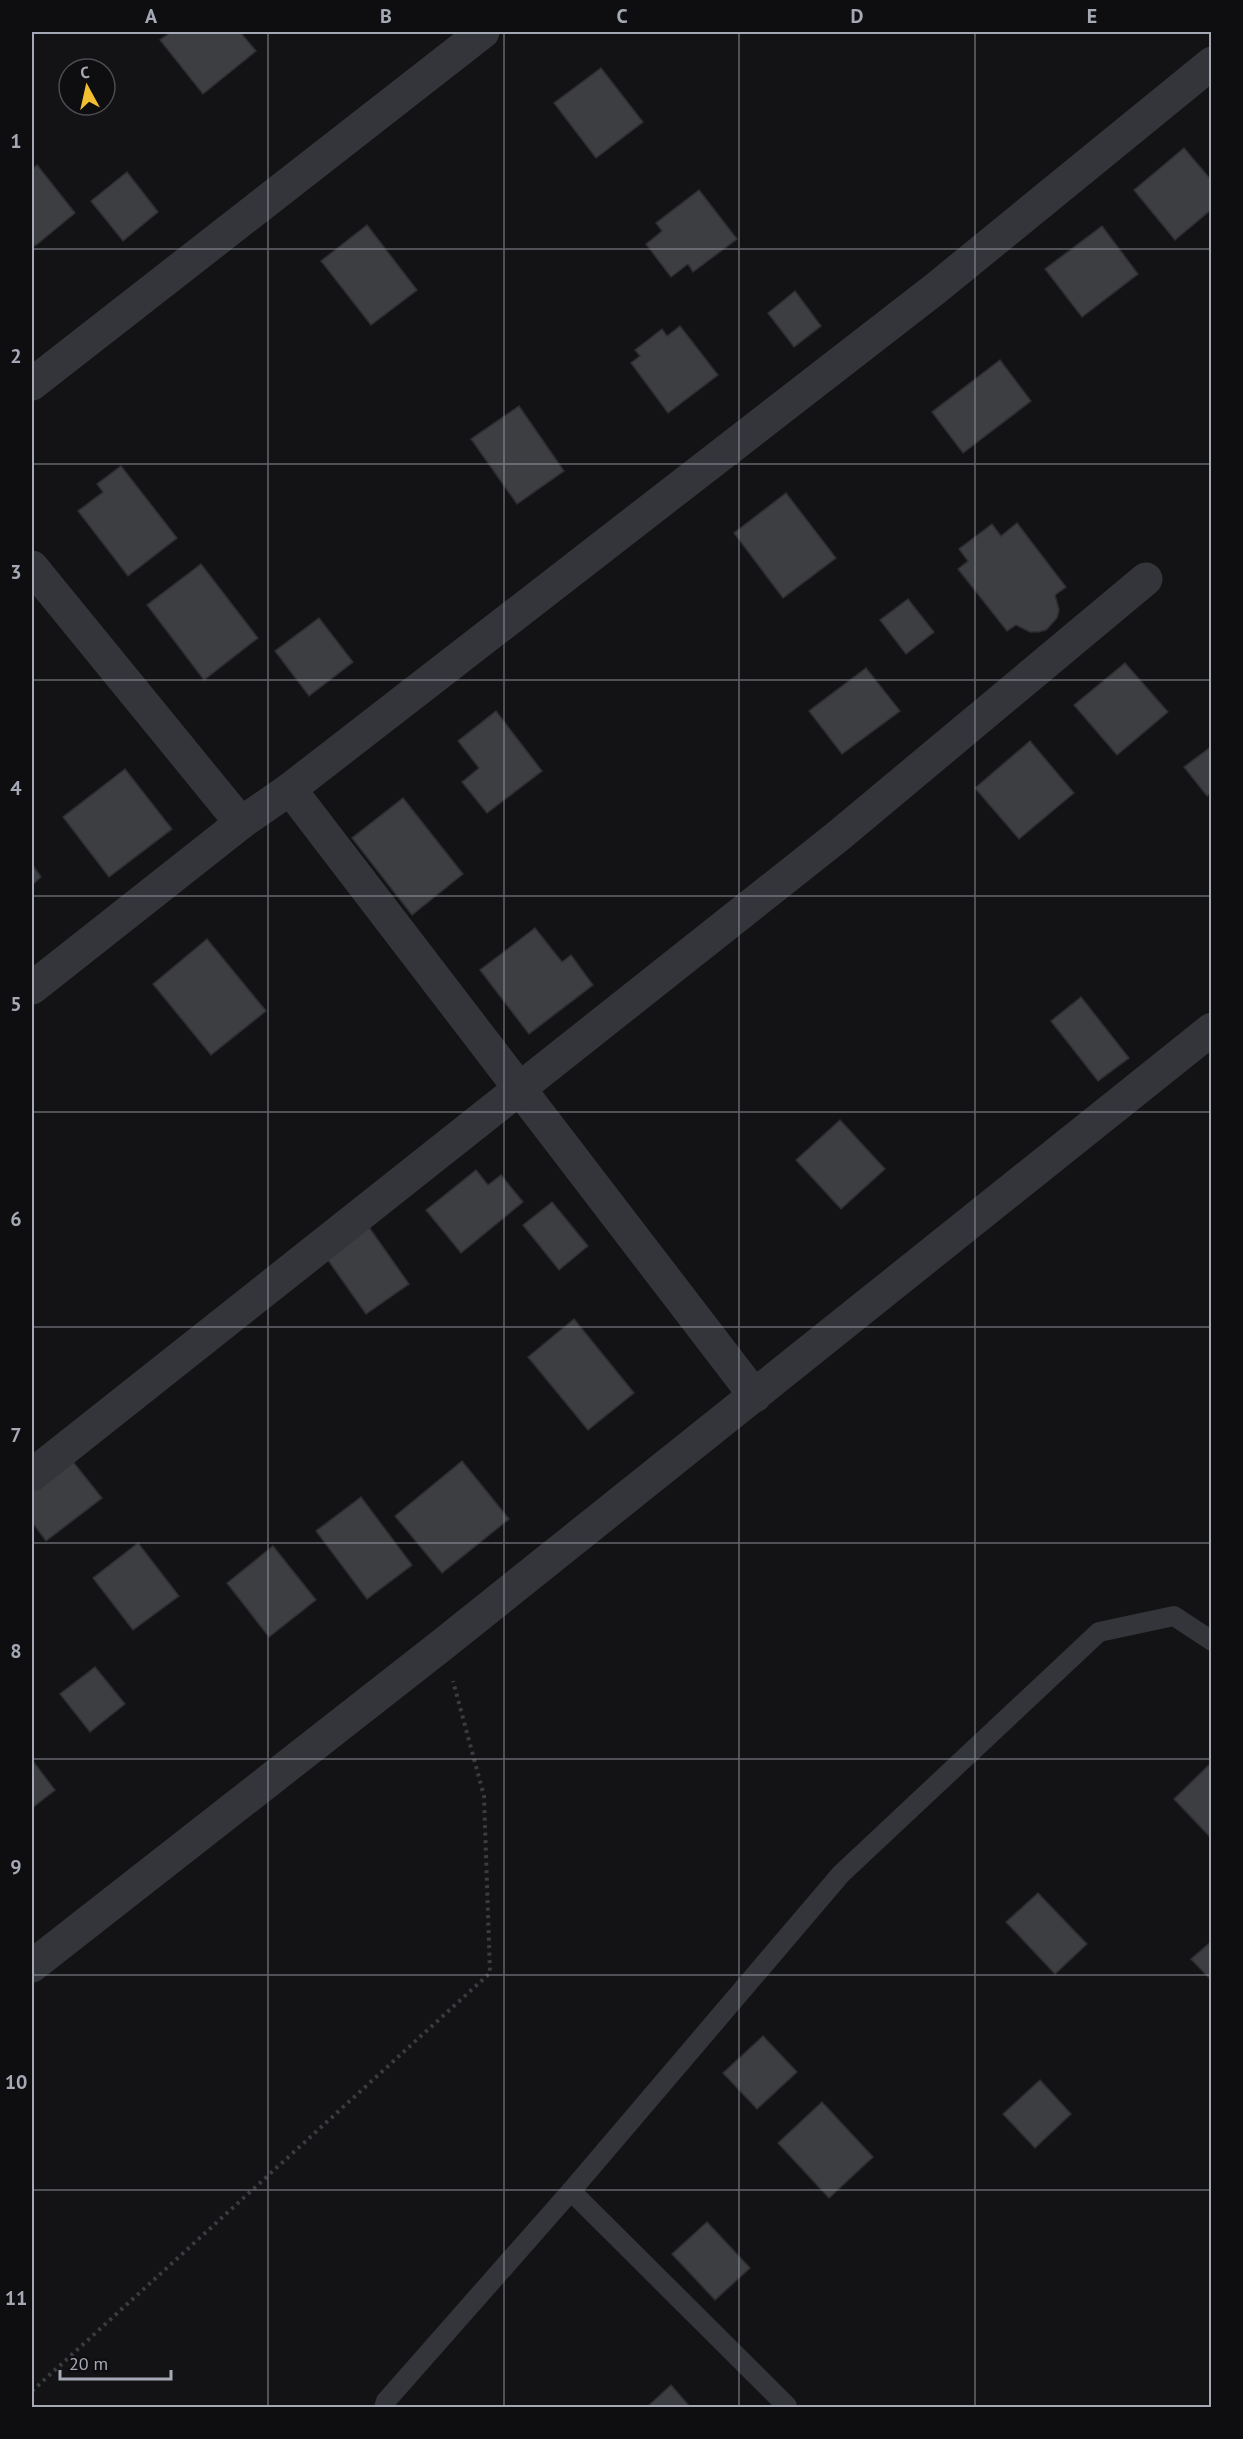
<svg xmlns="http://www.w3.org/2000/svg" width="1243" height="2439" viewBox="0 0 1243 2439" font-family="'PT Sans',sans-serif">
<style>
.building{fill:#3d3e42;stroke:#2e2d31;stroke-width:1.5}
.lines{fill:none;stroke-linecap:round;stroke-linejoin:round}
.path{stroke:#3a3c41;stroke-width:4;stroke-dasharray:3 4.5;stroke-linecap:butt}
.lane{stroke:#34353a;stroke-width:20}
.street{stroke:#34353a;stroke-width:33}
.grid{fill:none;stroke:#a5a9b5;stroke-width:1.5;stroke-opacity:0.55}
.neatline{fill:none;stroke:#a5a9b5;stroke-width:2}
.grid-label{font-size:20px;text-anchor:middle;font-weight:bold;fill:#a5a9b5}
</style>
<rect width="100%" height="100%" fill="#131315"/>
<!-- building -->
<g class="building">
<polygon points="171,32 240,32 256,51 203,94 160,40"/>
<polygon points="601,68 643,122 596,158 554,103"/>
<polygon points="1184,148 1212,181 1212,209 1175,240 1134,190"/>
<polygon points="37,165 75,213 35,246 32,242 32,170"/>
<polygon points="127,172 158,212 123,241 91,201"/>
<polygon points="699,190 737,239 693,272 688,264 671,277 646,244 662,231 656,223"/>
<polygon points="367,225 417,290 371,325 321,261"/>
<polygon points="1102,226 1138,274 1082,317 1045,269"/>
<polygon points="795,291 821,326 794,347 768,313"/>
<polygon points="680,326 718,375 668,413 631,363 640,356 635,350 662,329 667,336"/>
<polygon points="1000,360 1031,401 963,453 932,412"/>
<polygon points="519,406 564,471 517,504 471,439"/>
<polygon points="121,466 177,538 128,576 78,511 103,492 97,484"/>
<polygon points="786,493 836,558 783,598 734,533"/>
<polygon points="1017,523 1066,587 1055,595 1059,610 1057,618 1046,630 1038,632 1030,632 1016,625 1007,631 958,569 968,561 959,549 992,524 1001,536"/>
<polygon points="201,564 258,638 204,680 147,605"/>
<polygon points="908,599 934,632 906,654 880,620"/>
<polygon points="319,618 353,662 309,696 275,651"/>
<polygon points="1125,663 1168,712 1117,755 1074,705"/>
<polygon points="866,668 900,711 842,754 809,711"/>
<polygon points="496,711 542,771 487,813 462,782 479,768 458,741"/>
<polygon points="1030,741 1074,793 1019,839 975,788"/>
<polygon points="1212,746 1212,792 1207,796 1184,767"/>
<polygon points="125,769 172,829 109,877 63,817"/>
<polygon points="403,798 463,874 412,915 352,838"/>
<polygon points="32,864 41,877 32,885"/>
<polygon points="535,928 562,962 571,955 593,985 529,1034 480,970"/>
<polygon points="207,939 266,1011 211,1055 153,984"/>
<polygon points="1081,997 1129,1058 1098,1081 1051,1021"/>
<polygon points="840,1120 885,1169 841,1209 796,1160"/>
<polygon points="476,1170 488,1185 501,1175 523,1202 461,1253 426,1210"/>
<polygon points="552,1202 588,1246 559,1270 523,1225"/>
<polygon points="366,1223 409,1284 366,1314 323,1253"/>
<polygon points="574,1319 634,1393 588,1430 528,1357"/>
<polygon points="70,1458 102,1498 46,1541 32,1522 32,1488"/>
<polygon points="462,1461 509,1519 442,1573 395,1516"/>
<polygon points="361,1497 412,1565 367,1599 316,1531"/>
<polygon points="138,1543 179,1596 133,1630 93,1578"/>
<polygon points="273,1546 316,1600 269,1637 227,1583"/>
<polygon points="95,1667 125,1704 90,1732 60,1694"/>
<polygon points="32,1760 55,1790 32,1808"/>
<polygon points="1211,1763 1212,1763 1212,1839 1174,1799"/>
<polygon points="1038,1893 1087,1944 1055,1974 1006,1922"/>
<polygon points="1212,1941 1212,1981 1191,1959"/>
<polygon points="763,2036 797,2072 757,2109 723,2073"/>
<polygon points="1040,2080 1071,2114 1035,2148 1003,2114"/>
<polygon points="822,2102 873,2157 829,2198 778,2143"/>
<polygon points="707,2222 750,2268 715,2300 672,2254"/>
<polygon points="671,2385 691,2408 646,2408"/>
</g>
<g class="lines">
<!-- path -->
<polyline class="path" points="32,2391 490,1973 484,1796 453,1681"/>
<!-- lane -->
<g class="lane">
<polyline points="571,2191 787,2406"/>
<polyline points="384,2408 386,2401 571,2191 841,1874 1099,1632 1174,1616 1212,1641"/>
</g>
<!-- street -->
<g class="street">
<polyline points="32,384 483,32"/>
<polyline points="32,567 241,823"/>
<polyline points="290,789 755,1396"/>
<polyline points="32,988 241,823 290,789 935,289 1212,63"/>
<polyline points="32,1475 837,837 1146,579"/>
<polyline points="32,1966 442,1645 1212,1029"/>
</g>
</g>
<!-- grid -->
<path class="grid" d="M 268,32 L 268,2408M 504,32 L 504,2408M 739,32 L 739,2408M 975,32 L 975,2408M 32,249 L 1212,249M 32,464 L 1212,464M 32,680 L 1212,680M 32,896 L 1212,896M 32,1112 L 1212,1112M 32,1327 L 1212,1327M 32,1543 L 1212,1543M 32,1759 L 1212,1759M 32,1975 L 1212,1975M 32,2190 L 1212,2190"/>
<!-- border -->
<rect width="1243" height="2439" fill="none" stroke="#0e0e10" stroke-width="66"/>
<!-- north arrow -->
<g transform="translate(87 87) rotate(352)"><circle r="28" fill="#0e0e10" stroke="#4a4c52" stroke-width="1.5"/>
<path d="M0-4.5L10 22L0 15L-10 22Z" fill="#f1bf2f"/>
<text y="-9" font-size="16" font-weight="bold" text-anchor="middle" fill="#a5a9b5">С</text>
</g>
<!-- scale -->
<path d="M60 2370v9h111v-9" fill="none" stroke="#a5a9b5" stroke-width="3"/>
<text x="69" y="2370" font-size="18" fill="#a5a9b5" stroke="#0e0e10" stroke-width="4.5" paint-order="stroke">20 m</text>
<rect x="33" y="33" width="1177" height="2373" class="neatline"/>
<g class="grid-label">
<text x="151" y="23">A</text>
<text x="386" y="23">B</text>
<text x="622" y="23">C</text>
<text x="857" y="23">D</text>
<text x="1092" y="23">E</text>
<text x="16" y="148">1</text>
<text x="16" y="363">2</text>
<text x="16" y="579">3</text>
<text x="16" y="795">4</text>
<text x="16" y="1011">5</text>
<text x="16" y="1226">6</text>
<text x="16" y="1442">7</text>
<text x="16" y="1658">8</text>
<text x="16" y="1874">9</text>
<text x="16" y="2089">10</text>
<text x="16" y="2305">11</text>
</g>
</svg>
